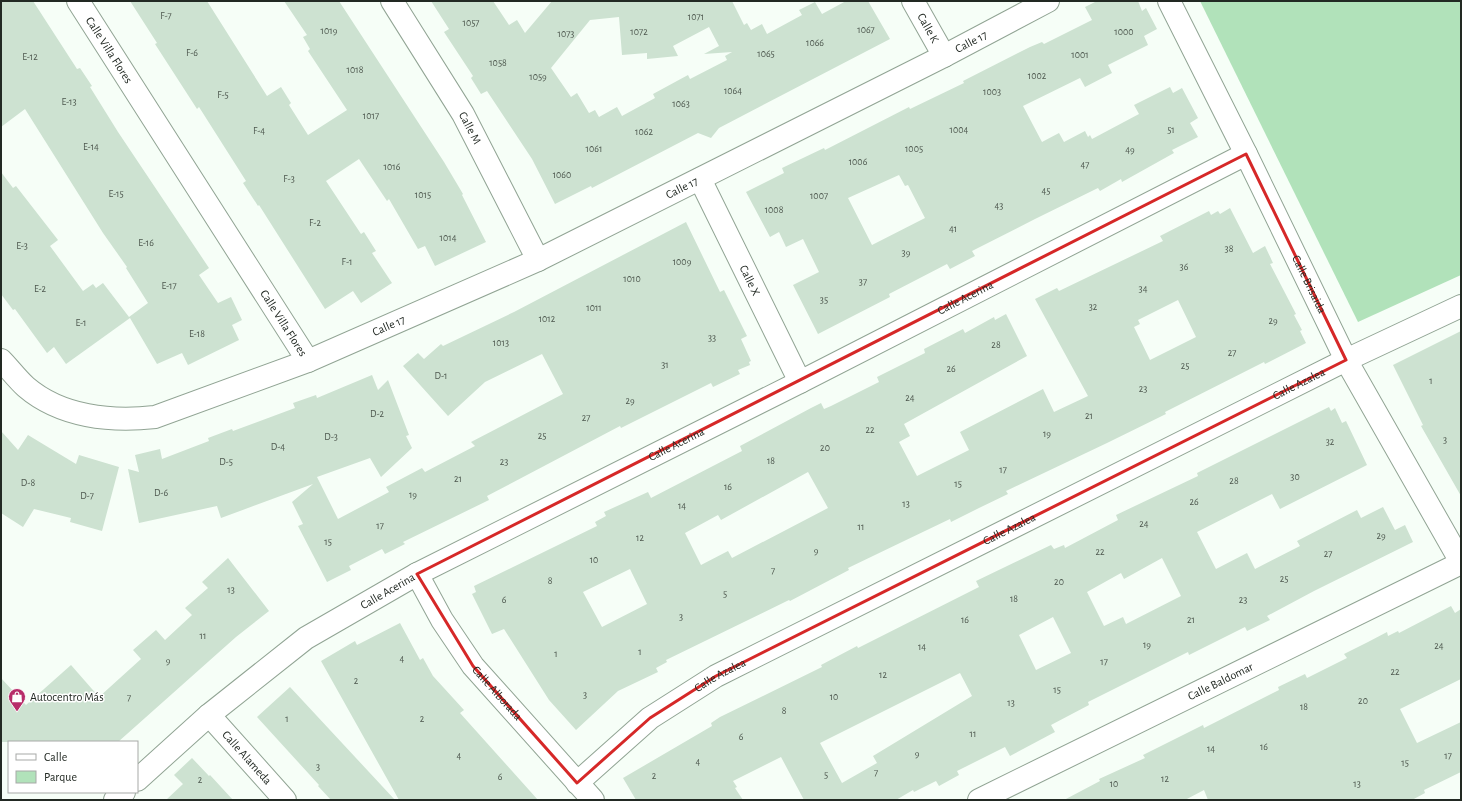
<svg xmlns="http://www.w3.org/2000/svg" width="1462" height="801" viewBox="0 0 1462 801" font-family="'Alegreya Sans',sans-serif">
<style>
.green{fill:#b1e2ba}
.building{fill:#cde2d1;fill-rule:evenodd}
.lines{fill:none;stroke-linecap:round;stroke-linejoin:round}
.minor-casing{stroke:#91a494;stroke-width:24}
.minor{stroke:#fff;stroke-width:22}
.marked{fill:none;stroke:#d62828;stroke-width:3;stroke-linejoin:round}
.labels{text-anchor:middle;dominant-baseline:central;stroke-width:3;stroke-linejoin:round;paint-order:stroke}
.number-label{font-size:10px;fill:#4d574e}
.street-label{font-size:12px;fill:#222923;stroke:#fff}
.poi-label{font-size:12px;fill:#222923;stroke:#fff;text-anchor:start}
</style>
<rect width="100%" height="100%" fill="#f6fef7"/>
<!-- green -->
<polygon class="green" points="1200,1 1461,1 1461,275 1358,322"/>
<!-- building -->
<g class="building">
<polygon points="1,1 33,1 77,69 80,68 92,86 90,87 118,132 209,268 199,275 218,303 231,297 242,320 232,325 239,340 188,365 182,353 157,364 130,318 66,364 54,347 47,353 15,309 13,310 1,294 1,172 13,188 16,186 58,240 50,246 83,291 93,284 96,288 103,283 129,317 148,303 126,268 127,267 103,233 25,109 1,127"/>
<polygon points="130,1 207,1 267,96 281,87 291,103 289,105 308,135 347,110 308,51 310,49 303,37 307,35 284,1 339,1 444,162 463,194 462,195 486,242 435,266 425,246 418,249 389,199 387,201 359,159 326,181 361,234 364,232 376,251 372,253 392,283 361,303 353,291 325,309 259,205 258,206 243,183 246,181 199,107 197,109 155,44 157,43"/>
<path d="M 431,1 L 493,1 L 509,25 L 517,20 L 525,33 L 552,1 L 732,1 L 744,25 L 747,23 L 751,30 L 762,24 L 767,34 L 802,15 L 799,10 L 815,2 L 822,14 L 846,1 L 868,1 L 890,39 L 719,128 L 711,138 L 698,133 L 592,188 L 591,186 L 555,204 L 532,159 L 487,91 L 481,94 L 471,78 L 473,76 L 444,32 L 449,29 ZM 619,17 L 622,55 L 647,53 L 647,59 L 678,56 L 673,46 L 709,27 L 719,46 L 704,54 L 732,52 L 725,56 L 727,60 L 690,79 L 688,75 L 653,94 L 655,98 L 622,116 L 617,107 L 599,117 L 595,110 L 589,113 L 577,93 L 571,97 L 551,68 L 590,20 Z"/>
<path d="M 1097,1 L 1138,1 L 1142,11 L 1146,8 L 1157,29 L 1144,36 L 1148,45 L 1108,65 L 1112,73 L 1085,87 L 1080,78 L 1023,106 L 1042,142 L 1059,133 L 1064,142 L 1085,131 L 1088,137 L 1090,135 L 1092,139 L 1139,114 L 1134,105 L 1170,87 L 1173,93 L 1182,88 L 1198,118 L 1190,123 L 1198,137 L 1172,150 L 1174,153 L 1122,182 L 1121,179 L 1100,191 L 1098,188 L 1035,219 L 972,251 L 975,256 L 950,269 L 947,264 L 889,294 L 890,297 L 818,334 L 793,285 L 819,272 L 803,239 L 786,247 L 779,232 L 770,237 L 746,192 L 784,173 L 782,168 L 824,148 L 825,150 L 909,107 L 910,109 L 964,83 L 963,81 L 1030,47 L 1042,42 L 1044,44 L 1092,20 L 1085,7 ZM 899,175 L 905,186 L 908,185 L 925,218 L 872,245 L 848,198 Z"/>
<path d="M 1230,208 L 1253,253 L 1265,246 L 1273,263 L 1270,264 L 1296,314 L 1294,315 L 1302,330 L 1300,331 L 1306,343 L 1265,364 L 1264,362 L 1165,412 L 1166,414 L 1107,443 L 1006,491 L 1008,494 L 979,508 L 951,522 L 950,519 L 902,542 L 848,568 L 849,570 L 790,601 L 789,600 L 666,660 L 667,662 L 656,668 L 658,672 L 618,691 L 576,730 L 549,700 L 504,629 L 492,634 L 472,594 L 476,592 L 474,586 L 597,526 L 595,522 L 606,516 L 604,512 L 648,492 L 651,498 L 742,451 L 740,446 L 811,408 L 821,403 L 824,409 L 831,406 L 879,382 L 877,377 L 925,353 L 924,349 L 963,329 L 965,333 L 994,317 L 995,320 L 1006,314 L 1027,356 L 904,424 L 910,436 L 899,442 L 917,476 L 969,450 L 960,432 L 1043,389 L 1054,412 L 1088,396 L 1035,299 L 1057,288 L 1059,291 L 1163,241 L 1160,236 L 1209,211 L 1211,215 L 1218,211 L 1220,214 ZM 1178,300 L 1196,337 L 1150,360 L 1134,327 L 1140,324 L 1138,320 ZM 808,472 L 828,508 L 732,558 L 728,551 L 701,565 L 685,533 L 718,515 L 721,520 ZM 630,569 L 647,604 L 602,627 L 583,592 Z"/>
<polygon points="686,222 720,292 724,290 747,336 741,339 751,361 749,362 750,365 738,370 740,374 713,387 711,383 621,428 620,426 487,496 489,500 403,542 405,544 385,554 382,549 349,566 351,570 327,582 298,526 303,524 292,502 313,484 221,518 217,506 139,523 128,469 139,472 135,455 160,449 162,459 209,441 208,438 232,429 233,431 295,408 293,403 316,395 317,398 372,375 378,390 388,380 409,435 406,436 412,448 381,477 370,458 317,477 338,519 389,492 386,487 422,468 425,472 475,446 471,442 563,394 542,354 485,382 448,416 403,366 418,353 424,359 441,344 443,346 514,312"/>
<polygon points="1461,331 1461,496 1421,426 1423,425 1393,365"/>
<path d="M 1329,407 L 1331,411 L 1335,408 L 1342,423 L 1346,421 L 1367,465 L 1280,509 L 1272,494 L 1197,532 L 1216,569 L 1247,553 L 1255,569 L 1300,546 L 1297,541 L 1357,510 L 1361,518 L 1383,507 L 1395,530 L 1405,525 L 1413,542 L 1314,591 L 1267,616 L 1270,620 L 1247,631 L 1245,627 L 1189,655 L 1188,652 L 1088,702 L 1089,705 L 1051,725 L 1055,732 L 1010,756 L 1005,747 L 957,771 L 959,775 L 939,786 L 936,781 L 914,792 L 913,790 L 896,800 L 804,800 L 781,757 L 733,781 L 737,787 L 735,788 L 743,800 L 636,800 L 623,778 L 712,726 L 711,723 L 720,717 L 822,667 L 821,665 L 857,646 L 858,648 L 979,587 L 976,581 L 1051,545 L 1054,549 L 1064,545 L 1065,548 L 1118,520 L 1116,515 L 1198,476 L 1197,473 ZM 1162,558 L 1181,596 L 1126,624 L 1123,617 L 1104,626 L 1087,592 L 1121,573 L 1124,579 ZM 1053,617 L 1071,653 L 1036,670 L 1019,635 ZM 960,673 L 972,696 L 873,756 L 877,763 L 842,783 L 820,743 Z"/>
<polygon points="1,431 18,450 28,435 76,464 79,455 119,467 102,531 70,522 71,518 34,509 23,527 1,513"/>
<polygon points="228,558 269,611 236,637 118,742 1,742 1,678 26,705 71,665 99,697 141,659 133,650 156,630 165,640 192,615 185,608 208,588 202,582"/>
<polygon points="1451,606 1455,613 1461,609 1461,679 1400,709 1417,743 1461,722 1461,772 1424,790 1425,793 1412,800 1208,800 1204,790 1185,800 1064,800 1100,781 1099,779 1145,758 1143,755 1203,725 1204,728 1279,690 1278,687 1305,674 1307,678 1347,658 1344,654 1368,642 1387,632 1388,636 1398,631 1399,633"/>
<polygon points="400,623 420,660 423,658 433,676 464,710 460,713 538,800 399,800 321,661 355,641 357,645"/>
<polygon points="290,687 395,800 331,800 318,786 319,785 257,717"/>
<polygon points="192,758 209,776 210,775 233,800 166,800 183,784 174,775"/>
</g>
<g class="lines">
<defs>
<g id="minor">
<path id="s1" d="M 78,1 L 308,361"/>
<path id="s2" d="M 392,1 L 463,114 L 538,260"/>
<path id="s3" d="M 913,1 L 944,56"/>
<path id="s4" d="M 1169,1 L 1246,154 L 1346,360 L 1461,562"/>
<path id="s5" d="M 700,179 L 800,382"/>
<path id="s6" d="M 1,360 C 9,368 17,379 26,387 C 61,417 111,422 155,417 L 308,361 L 538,260 L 944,56 L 1048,1"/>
<path id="s7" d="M 417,574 L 442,620 L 473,666 L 593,800"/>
<path id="s8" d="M 209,715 L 285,800"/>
<path id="s9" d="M 137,780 L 209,715 L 306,638 L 417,574 L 800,382 L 1246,154"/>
<path id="s10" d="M 577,783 L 650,718 L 716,676 L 1346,360 L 1461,306"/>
<polyline points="115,800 124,792"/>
<path id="s11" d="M 979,800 L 1461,563"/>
</g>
</defs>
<!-- minor casing -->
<use href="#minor" class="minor-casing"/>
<!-- minor -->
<use href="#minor" class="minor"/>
</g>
<!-- marked area -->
<path class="marked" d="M 1246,154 L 1346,360 L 716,676 L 650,718 L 577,783 L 473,666 L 417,574 Z"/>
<!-- icons -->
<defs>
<symbol id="shop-pin" viewBox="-11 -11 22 30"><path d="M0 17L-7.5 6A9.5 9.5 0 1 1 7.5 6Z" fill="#b72d6a" stroke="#fff"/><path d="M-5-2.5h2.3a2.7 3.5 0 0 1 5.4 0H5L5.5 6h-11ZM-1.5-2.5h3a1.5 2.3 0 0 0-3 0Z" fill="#fff"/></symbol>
</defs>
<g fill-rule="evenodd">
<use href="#shop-pin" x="7" y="687" width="20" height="27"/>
</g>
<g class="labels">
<!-- number labels -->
<g class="number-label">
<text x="166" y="16">F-7</text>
<text x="696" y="17">1071</text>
<text x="471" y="23">1057</text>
<text x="866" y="30">1067</text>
<text x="329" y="31">1019</text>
<text x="639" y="32">1072</text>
<text x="1124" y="32">1000</text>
<text x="566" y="34">1073</text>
<text x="815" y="43">1066</text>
<text x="192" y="53">F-6</text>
<text x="766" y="54">1065</text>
<text x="1080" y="55">1001</text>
<text x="30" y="57">E-12</text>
<text x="498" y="63">1058</text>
<text x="355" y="70">1018</text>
<text x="1037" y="76">1002</text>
<text x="538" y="77">1059</text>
<text x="733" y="91">1064</text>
<text x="992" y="92">1003</text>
<text x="223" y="95">F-5</text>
<text x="69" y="102">E-13</text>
<text x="681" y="104">1063</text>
<text x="371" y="116">1017</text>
<text x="959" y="130">1004</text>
<text x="1171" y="130">51</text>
<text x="259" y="131">F-4</text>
<text x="644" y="132">1062</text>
<text x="91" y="147">E-14</text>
<text x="594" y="149">1061</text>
<text x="914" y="149">1005</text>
<text x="1130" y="150">49</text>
<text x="858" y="162">1006</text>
<text x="1085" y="165">47</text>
<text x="392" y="167">1016</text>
<text x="562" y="175">1060</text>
<text x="289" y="179">F-3</text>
<text x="1046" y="191">45</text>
<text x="116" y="194">E-15</text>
<text x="423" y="195">1015</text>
<text x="819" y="196">1007</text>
<text x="999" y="206">43</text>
<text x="774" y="210">1008</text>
<text x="315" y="223">F-2</text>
<text x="953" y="229">41</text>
<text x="448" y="238">1014</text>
<text x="146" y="243">E-16</text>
<text x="22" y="246">E-3</text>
<text x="1229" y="249">38</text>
<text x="906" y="253">39</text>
<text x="347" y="262">F-1</text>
<text x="682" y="262">1009</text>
<text x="1184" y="267">36</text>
<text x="632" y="279">1010</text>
<text x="863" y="282">37</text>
<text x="169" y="286">E-17</text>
<text x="40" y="289">E-2</text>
<text x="1143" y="289">34</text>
<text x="824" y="300">35</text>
<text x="1093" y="307">32</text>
<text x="594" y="308">1011</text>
<text x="547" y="319">1012</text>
<text x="1273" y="321">29</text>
<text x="81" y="323">E-1</text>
<text x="197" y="334">E-18</text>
<text x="712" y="338">33</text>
<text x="501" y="343">1013</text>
<text x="996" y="345">28</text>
<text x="1232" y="353">27</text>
<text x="665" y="365">31</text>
<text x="1185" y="366">25</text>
<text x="951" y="369">26</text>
<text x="441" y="376">D-1</text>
<text x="1431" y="381">1</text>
<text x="1143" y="389">23</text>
<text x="910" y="398">24</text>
<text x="630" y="401">29</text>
<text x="377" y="414">D-2</text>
<text x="1089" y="416">21</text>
<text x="586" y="418">27</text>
<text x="870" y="430">22</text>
<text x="1047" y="434">19</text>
<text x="542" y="436">25</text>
<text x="331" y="437">D-3</text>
<text x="1445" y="440">3</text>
<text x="1330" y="442">32</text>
<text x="278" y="447">D-4</text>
<text x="825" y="448">20</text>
<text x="771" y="461">18</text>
<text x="226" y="462">D-5</text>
<text x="504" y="462">23</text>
<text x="1003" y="470">17</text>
<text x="1295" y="477">30</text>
<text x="458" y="479">21</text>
<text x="1234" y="481">28</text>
<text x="28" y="483">D-8</text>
<text x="958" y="484">15</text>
<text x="728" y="487">16</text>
<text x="161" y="493">D-6</text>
<text x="413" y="495">19</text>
<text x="87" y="496">D-7</text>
<text x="1194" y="502">26</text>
<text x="906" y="504">13</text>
<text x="682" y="506">14</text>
<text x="1144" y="524">24</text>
<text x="380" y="526">17</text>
<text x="861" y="527">11</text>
<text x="1381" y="536">29</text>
<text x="640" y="538">12</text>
<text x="328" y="542">15</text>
<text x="816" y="551">9</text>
<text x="1100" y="552">22</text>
<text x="1328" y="554">27</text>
<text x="594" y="560">10</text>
<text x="773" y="571">7</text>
<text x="1284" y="579">25</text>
<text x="550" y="581">8</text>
<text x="1059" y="582">20</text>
<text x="231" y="590">13</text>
<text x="725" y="594">5</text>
<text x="1014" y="599">18</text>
<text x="504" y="600">6</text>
<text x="1243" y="600">23</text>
<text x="681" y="617">3</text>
<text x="965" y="620">16</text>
<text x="1191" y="620">21</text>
<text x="203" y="636">11</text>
<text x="1147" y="645">19</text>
<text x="1439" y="646">24</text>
<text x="922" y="647">14</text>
<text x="640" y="652">1</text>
<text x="556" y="654">1</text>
<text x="402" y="659">4</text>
<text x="168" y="661">9</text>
<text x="1104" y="662">17</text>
<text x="1395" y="672">22</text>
<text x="883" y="675">12</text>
<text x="356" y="681">2</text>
<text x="1057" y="690">15</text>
<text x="585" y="695">3</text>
<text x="834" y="697">10</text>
<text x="129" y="698">7</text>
<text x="1363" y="701">20</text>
<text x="1011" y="703">13</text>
<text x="1304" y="707">18</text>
<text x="784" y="711">8</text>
<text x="287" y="719">1</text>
<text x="422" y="719">2</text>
<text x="973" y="734">11</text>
<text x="741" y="737">6</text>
<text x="1264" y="747">16</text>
<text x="1211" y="749">14</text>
<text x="917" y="754">9</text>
<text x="459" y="756">4</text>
<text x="1448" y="756">17</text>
<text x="698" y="762">4</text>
<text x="1405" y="763">15</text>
<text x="318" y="767">3</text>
<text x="876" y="773">7</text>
<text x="826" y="775">5</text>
<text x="654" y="776">2</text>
<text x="500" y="777">6</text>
<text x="1165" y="779">12</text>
<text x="200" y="780">2</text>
<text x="1114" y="784">10</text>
<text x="1357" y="784">13</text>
</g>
<!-- street labels -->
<g class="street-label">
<text stroke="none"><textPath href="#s3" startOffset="31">Calle K</textPath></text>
<text stroke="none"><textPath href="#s6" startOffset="1072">Calle 17</textPath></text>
<text stroke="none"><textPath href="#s1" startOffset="58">Calle Villa Flores</textPath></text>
<text stroke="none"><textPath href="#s2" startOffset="149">Calle M</textPath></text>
<text stroke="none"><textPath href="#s6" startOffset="748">Calle 17</textPath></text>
<text stroke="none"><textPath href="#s5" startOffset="113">Calle X</textPath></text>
<text stroke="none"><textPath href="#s4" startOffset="316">Calle Brisaida</textPath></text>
<text stroke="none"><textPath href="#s9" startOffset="963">Calle Acerina</textPath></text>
<text stroke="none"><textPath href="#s1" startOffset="382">Calle Villa Flores</textPath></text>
<text stroke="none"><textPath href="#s6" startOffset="424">Calle 17</textPath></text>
<text stroke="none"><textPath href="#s10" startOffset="828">Calle Azalea</textPath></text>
<text stroke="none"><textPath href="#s9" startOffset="639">Calle Acerina</textPath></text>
<text stroke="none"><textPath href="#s10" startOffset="504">Calle Azalea</textPath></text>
<text stroke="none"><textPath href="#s9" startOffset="315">Calle Acerina</textPath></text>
<text stroke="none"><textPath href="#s10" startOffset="180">Calle Azalea</textPath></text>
<text stroke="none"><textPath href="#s11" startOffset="269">Calle Baldomar</textPath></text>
<text stroke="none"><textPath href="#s7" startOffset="144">Calle Alborada</textPath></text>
<text stroke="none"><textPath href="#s8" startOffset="57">Calle Alameda</textPath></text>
</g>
<!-- poi labels -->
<g class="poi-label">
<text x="30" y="697">Autocentro Más</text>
</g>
</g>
<!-- border -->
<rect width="1462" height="801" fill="none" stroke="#222923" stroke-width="4"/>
<!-- legend -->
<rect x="8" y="741" width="130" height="52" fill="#ffffff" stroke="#a7a9a7"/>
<rect x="16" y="754" width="20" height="6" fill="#ffffff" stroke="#a7a9a7"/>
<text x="44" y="761" font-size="12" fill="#222923">Calle</text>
<rect x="16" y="771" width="20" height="12" fill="#b1e2ba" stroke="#a7a9a7"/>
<text x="44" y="781" font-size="12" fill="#222923">Parque</text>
</svg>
